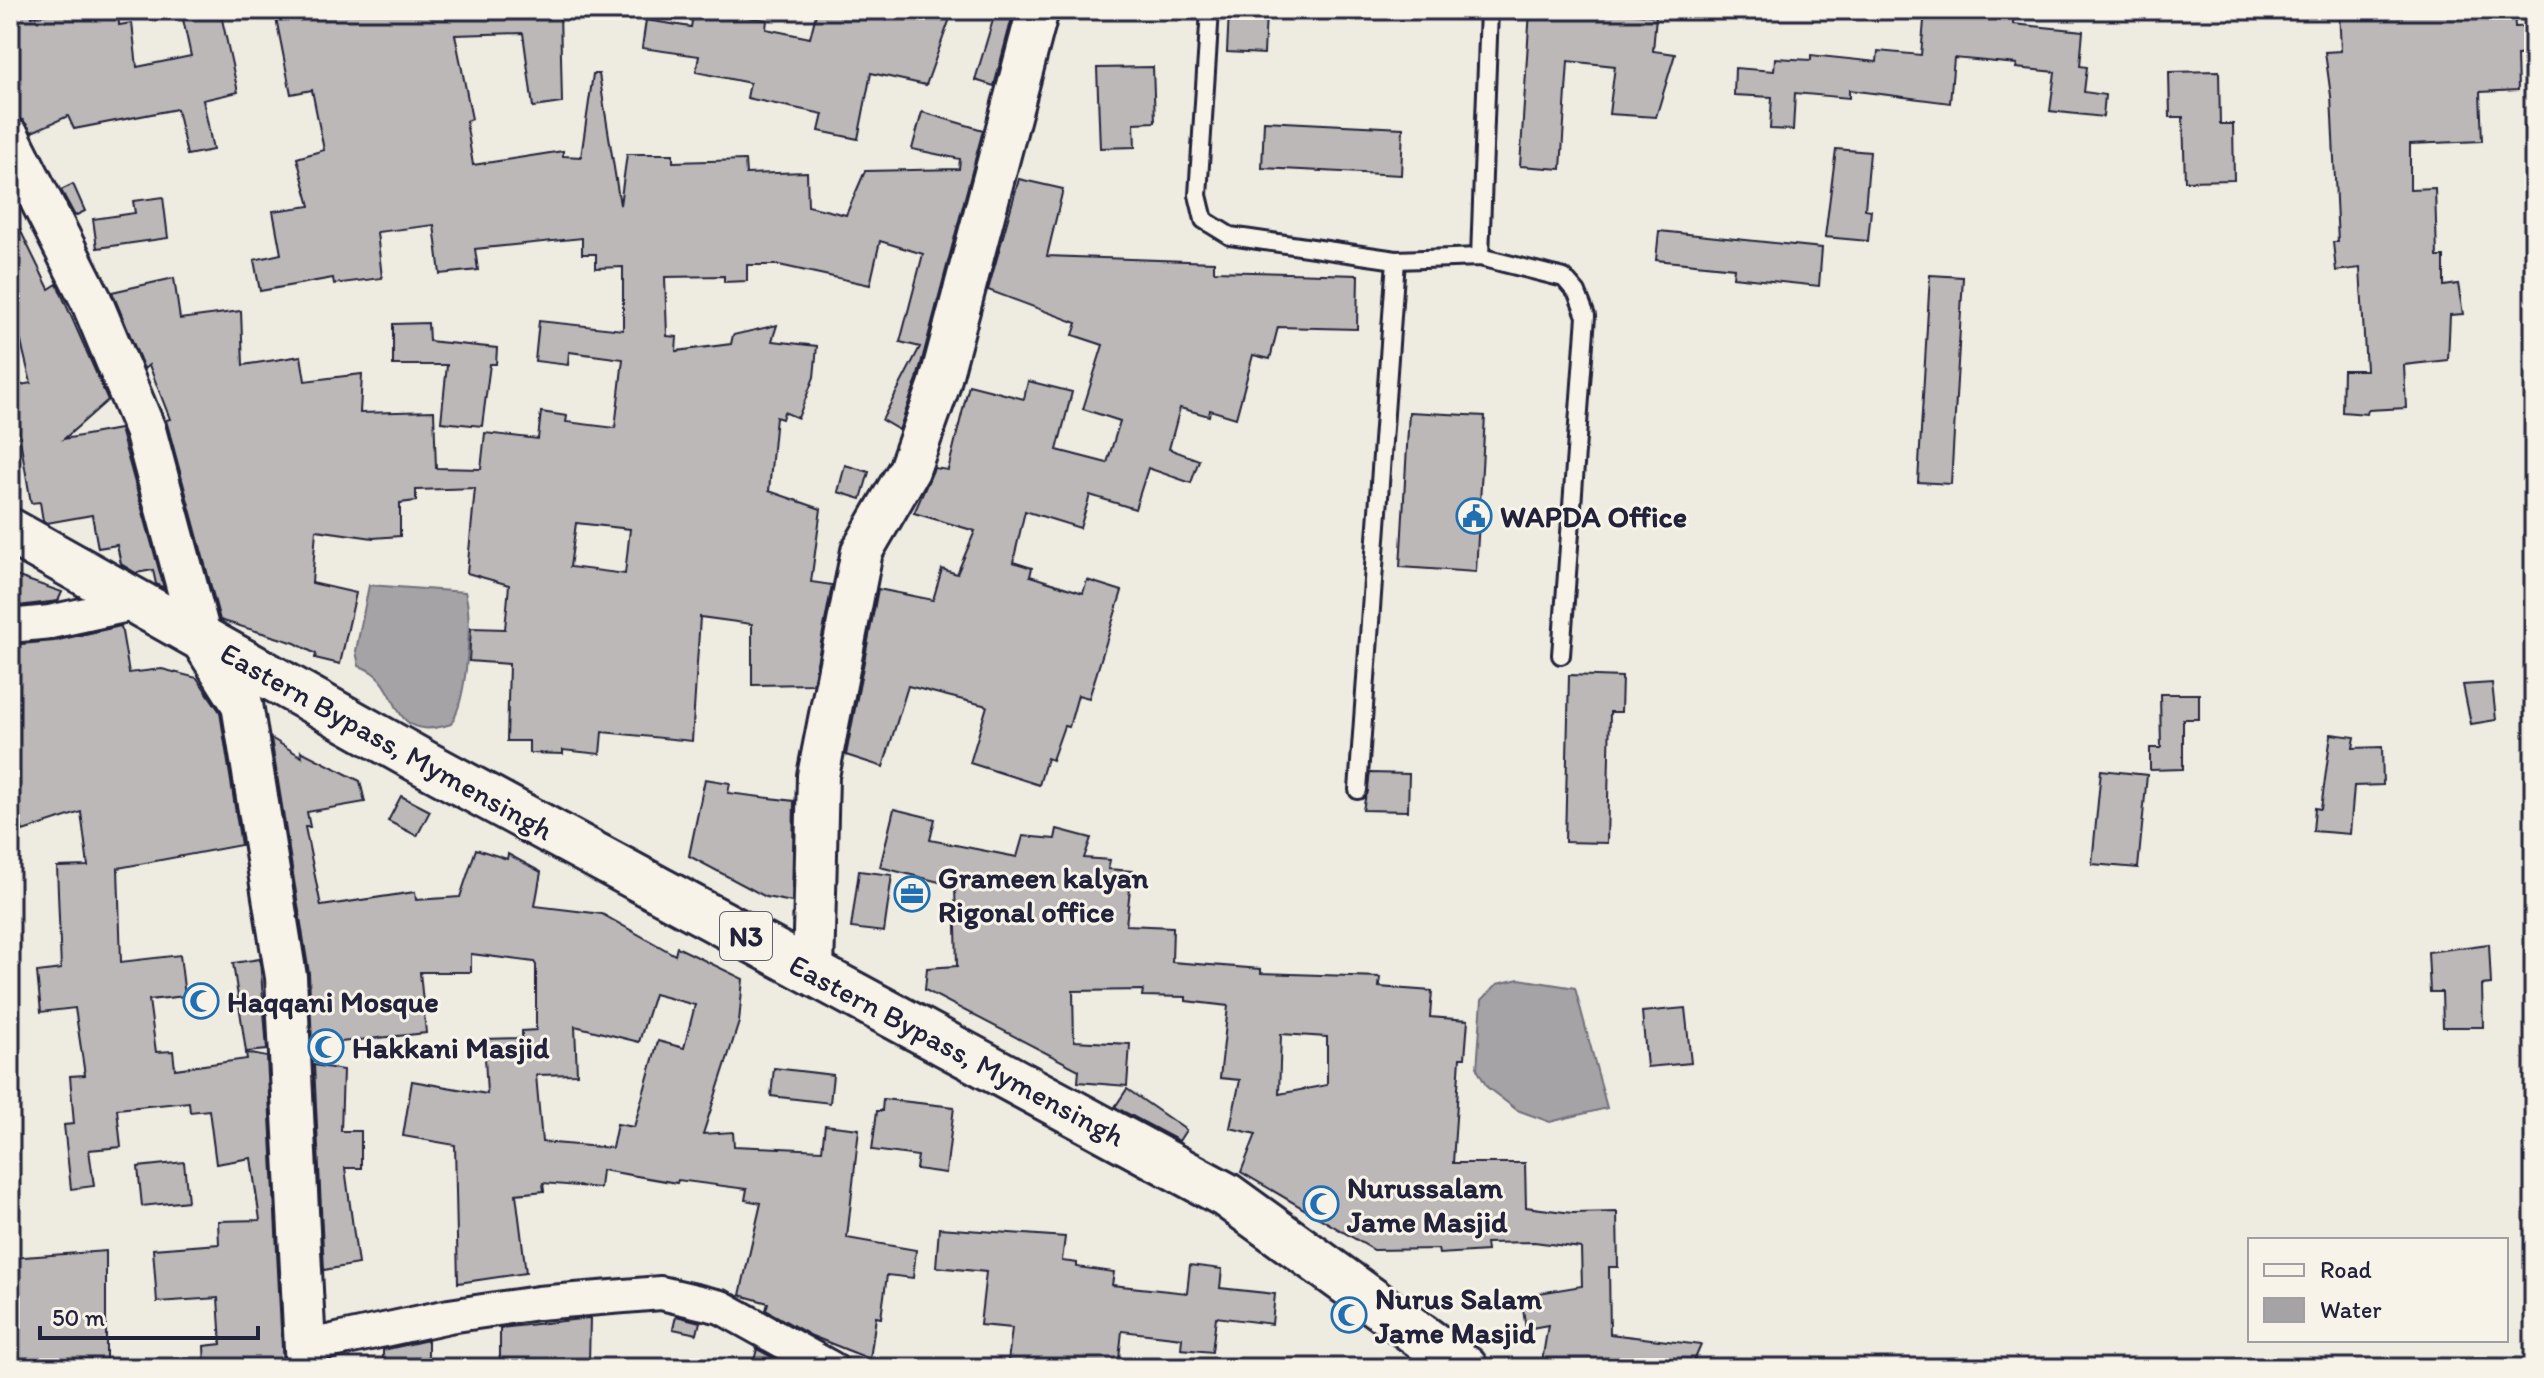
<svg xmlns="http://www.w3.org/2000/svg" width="2544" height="1378" viewBox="0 0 2544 1378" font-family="Itim,sans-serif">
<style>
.water{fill:#a6a3a6;stroke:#716f7b;stroke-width:2}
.building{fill:#bbb8b7;stroke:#22223b;stroke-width:2;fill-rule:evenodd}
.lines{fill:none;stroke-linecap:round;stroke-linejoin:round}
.service-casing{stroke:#22223b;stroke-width:22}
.minor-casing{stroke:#22223b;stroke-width:38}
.tertiary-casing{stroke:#22223b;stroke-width:46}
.trunk-casing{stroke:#22223b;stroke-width:50}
.service{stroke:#f7f3e8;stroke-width:16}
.minor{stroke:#f7f3e8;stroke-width:32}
.tertiary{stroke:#f7f3e8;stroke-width:40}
.trunk{stroke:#f7f3e8;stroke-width:44}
.labels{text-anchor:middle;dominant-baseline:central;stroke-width:6;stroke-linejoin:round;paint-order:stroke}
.shield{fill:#f7f3e8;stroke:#62616f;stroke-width:2}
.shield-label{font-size:28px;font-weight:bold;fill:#22223b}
.poi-label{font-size:30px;font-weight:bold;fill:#22223b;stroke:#f7f3e8;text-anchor:start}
.street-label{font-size:30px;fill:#22223b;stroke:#f7f3e8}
</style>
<rect width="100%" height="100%" fill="#eeebe1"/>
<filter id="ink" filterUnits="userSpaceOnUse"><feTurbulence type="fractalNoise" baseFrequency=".0125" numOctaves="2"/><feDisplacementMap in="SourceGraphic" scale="16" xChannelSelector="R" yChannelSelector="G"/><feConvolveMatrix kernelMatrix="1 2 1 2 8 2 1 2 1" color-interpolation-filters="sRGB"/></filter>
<g filter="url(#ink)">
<!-- water -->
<g class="water">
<path d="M 369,585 L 465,592 C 473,621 467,699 451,724 C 383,746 407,681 359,666 L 356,651 Z"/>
<polygon points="1519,979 1575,988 1607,1108 1550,1122 1517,1110 1487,1087 1477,1069 1482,1000 1497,984"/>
</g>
<!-- building -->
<g class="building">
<polygon points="10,10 31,10 32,17 70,10 118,10 119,25 132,23 137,67 191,56 181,10 220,10 238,92 203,100 213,150 187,155 177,109 74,129 68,116 32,132 23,120 10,116 18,111 10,82"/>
<path d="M 318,10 L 560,10 L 562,103 L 533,107 L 523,33 L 455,35 L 472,119 L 466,121 L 473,165 L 563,151 L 563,156 L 581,157 L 593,74 L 599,74 L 620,205 L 627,154 L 673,154 L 673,162 L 745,160 L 746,174 L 807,172 L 808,206 L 846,215 L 865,171 L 959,169 L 960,159 L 912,149 L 922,112 L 983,130 L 917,379 L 899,430 L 882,420 L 920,347 L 900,342 L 923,254 L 880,241 L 870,285 L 779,265 L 747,265 L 747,281 L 724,282 L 724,276 L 665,277 L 667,336 L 677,337 L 676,351 L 731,344 L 733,335 L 777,325 L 772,341 L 817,346 L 814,377 L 798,418 L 784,412 L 782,419 L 776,417 L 769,491 L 821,509 L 811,582 L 832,585 L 813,684 L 752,685 L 752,624 L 700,617 L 692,741 L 602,732 L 600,754 L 563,750 L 563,754 L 529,753 L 529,741 L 507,741 L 509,664 L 469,661 L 471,628 L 505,629 L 509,585 L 467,573 L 475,488 L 416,490 L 416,501 L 400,503 L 400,536 L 373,538 L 316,530 L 312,583 L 356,593 L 340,664 L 315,658 L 316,654 L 295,643 L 220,620 L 166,420 L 170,419 L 149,365 L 144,369 L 112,292 L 174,278 L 180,319 L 241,311 L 243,365 L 301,356 L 305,381 L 362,374 L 360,413 L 434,411 L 436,468 L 481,469 L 485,433 L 538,439 L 541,412 L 567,416 L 566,422 L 615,428 L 623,359 L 569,352 L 568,365 L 535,361 L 539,321 L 623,330 L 623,267 L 596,268 L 596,254 L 582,254 L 582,238 L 475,249 L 478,270 L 440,274 L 434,225 L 377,232 L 382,278 L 334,284 L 333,278 L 260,291 L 254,260 L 281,254 L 273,211 L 310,206 L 297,158 L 324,150 L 312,90 L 291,94 L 276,18 ZM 576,523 L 630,529 L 625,574 L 570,567 Z"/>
<polygon points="694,10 727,10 727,14 767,20 766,29 810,38 817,10 953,10 926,85 871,73 858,139 819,131 823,114 747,98 750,83 696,72 699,56 642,48 646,20 691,27"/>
<polygon points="996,10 1014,10 994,86 975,80"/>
<polygon points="1530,10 1608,10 1656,16 1653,51 1675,54 1656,117 1609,114 1615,66 1568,61 1561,169 1520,166"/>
<polygon points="1925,10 2014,12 2013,24 2083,31 2080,66 2087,67 2084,92 2105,95 2103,117 2050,111 2055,72 2016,68 2017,64 1954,58 1950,103 1849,90 1849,98 1795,93 1793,130 1770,129 1772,97 1734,95 1735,68 1774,71 1775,58 1811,60 1811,55 1877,62 1878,51 1921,55"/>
<polygon points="2339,10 2514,10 2515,27 2534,26 2534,54 2517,55 2518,90 2480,92 2482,141 2410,144 2410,189 2435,188 2437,257 2444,257 2444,286 2458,284 2463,314 2450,315 2448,360 2404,365 2406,408 2368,410 2367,414 2342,412 2343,370 2366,370 2360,268 2336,271 2333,242 2338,242 2331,96 2325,52 2341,51"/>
<polygon points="1229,11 1266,13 1264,54 1227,52"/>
<polygon points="1153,67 1155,122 1134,123 1135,147 1100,148 1097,68"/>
<polygon points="2219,71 2220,124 2233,124 2234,180 2185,181 2183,117 2170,117 2169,72"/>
<polygon points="1264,121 1403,128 1401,175 1262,168"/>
<polygon points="1836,149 1870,152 1865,209 1871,210 1868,241 1825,237"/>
<polygon points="1019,179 1063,189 1047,256 1214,262 1214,271 1358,275 1357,329 1278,327 1270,359 1253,355 1236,418 1210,410 1209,416 1180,408 1169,449 1199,460 1191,483 1148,468 1135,509 1090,495 1080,528 1025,511 1013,562 1032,568 1030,576 1083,593 1087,580 1122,591 1089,698 1078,695 1069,727 1064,726 1052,760 1047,758 1039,785 970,763 987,706 908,686 883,767 846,755 878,589 933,600 942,569 957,574 975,531 914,513 934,468 948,470 969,385 1024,399 1028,381 1072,392 1057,450 1107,463 1120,421 1083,409 1103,345 1073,335 1077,323 988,290"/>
<polygon points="73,184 85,211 75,216 61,190"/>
<polygon points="163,197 168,238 97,248 93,219 135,213 133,201"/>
<polygon points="10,209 49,289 57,284 108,400 64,439 120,429 164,588 156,584 153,570 136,573 121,564 117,545 98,548 92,515 47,523 43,521 40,502 31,503 11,387 31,383 20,338 10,340"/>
<polygon points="1659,231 1822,248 1819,286 1733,277 1734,268 1656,260"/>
<polygon points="1930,275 1963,277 1951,484 1918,482"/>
<polygon points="428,323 429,341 497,348 496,364 490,364 482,426 441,422 447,365 393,365 393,324"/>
<polygon points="1409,412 1485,416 1476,572 1400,567"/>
<polygon points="845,465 869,472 861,499 838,492"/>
<polygon points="10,574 62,592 58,601 10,607"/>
<polygon points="121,626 129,673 162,669 197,678 220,712 241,845 118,868 121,962 180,955 185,996 149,1000 156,1052 173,1051 175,1069 247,1059 246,1053 267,1057 283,1368 205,1368 204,1346 221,1344 218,1298 157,1302 153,1249 219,1244 218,1221 260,1220 251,1158 216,1164 209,1110 190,1112 189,1102 117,1109 121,1147 89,1150 94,1186 71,1189 64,1125 74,1124 70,1076 85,1075 75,1008 41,1012 37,972 61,969 57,867 88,866 81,812 23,831 10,791 10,645 54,641"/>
<polygon points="1569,675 1622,677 1621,712 1610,712 1607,843 1565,842"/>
<polygon points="2492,683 2496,720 2471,724 2463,685"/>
<polygon points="2160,694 2199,694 2199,719 2183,719 2183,769 2150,770 2150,748 2161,748"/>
<polygon points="2331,734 2355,737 2353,748 2382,747 2383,785 2354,786 2350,834 2313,831 2315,808 2321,809"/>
<path d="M 271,738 L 302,757 L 301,751 L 360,781 L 365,802 L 307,812 L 310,827 L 305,827 L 321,906 L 415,892 L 416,900 L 460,897 L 476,849 L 507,859 L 508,854 L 541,872 L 535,906 L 602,914 L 675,955 L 677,947 L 743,979 L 739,1022 L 703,1134 L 733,1132 L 734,1146 L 822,1150 L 825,1125 L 859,1129 L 847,1238 L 916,1250 L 913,1278 L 887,1275 L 881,1318 L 876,1317 L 870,1359 L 812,1336 L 766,1310 L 768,1303 L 740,1295 L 761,1203 L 745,1200 L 747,1189 L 678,1180 L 677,1183 L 602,1170 L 600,1188 L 543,1183 L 544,1191 L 516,1194 L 526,1273 L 458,1283 L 455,1145 L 403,1136 L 412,1081 L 487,1094 L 484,1039 L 522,1038 L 522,1031 L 536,1030 L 536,965 L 534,962 L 471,954 L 471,972 L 420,972 L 426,1033 L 312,1045 L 309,973 ZM 654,994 L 695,1005 L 684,1048 L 658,1041 L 634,1127 L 617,1124 L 612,1148 L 542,1142 L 536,1075 L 577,1074 L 575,1026 L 639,1042 Z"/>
<polygon points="2101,770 2147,775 2138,868 2092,864"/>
<polygon points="1370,773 1409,774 1408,811 1363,810"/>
<polygon points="705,779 730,783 728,793 794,801 792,902 766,897 689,856"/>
<polygon points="401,796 430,811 417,836 388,821"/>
<path d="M 894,809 L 935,819 L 930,840 L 1017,857 L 1023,836 L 1055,839 L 1057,829 L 1091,838 L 1084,858 L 1110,860 L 1108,869 L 1132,871 L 1126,925 L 1173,927 L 1172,962 L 1261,969 L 1261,973 L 1380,977 L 1379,987 L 1432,991 L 1430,1017 L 1468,1020 L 1465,1058 L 1460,1058 L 1453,1163 L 1525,1163 L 1526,1207 L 1572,1213 L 1617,1212 L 1618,1267 L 1609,1267 L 1610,1334 L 1701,1345 L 1691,1368 L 1541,1368 L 1548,1325 L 1526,1329 L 1521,1296 L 1582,1286 L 1581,1248 L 1534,1242 L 1486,1243 L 1487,1251 L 1439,1254 L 1438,1249 L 1374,1250 L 1241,1172 L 1256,1134 L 1230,1128 L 1240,1080 L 1220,1078 L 1228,1006 L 1186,1001 L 1186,997 L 1142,996 L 1143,990 L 1073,991 L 1074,1041 L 1130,1044 L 1127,1086 L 1078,1082 L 1079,1070 L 925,990 L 927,968 L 957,966 L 955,886 L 880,867 ZM 1281,1034 L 1327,1037 L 1327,1085 L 1279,1094 Z"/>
<polygon points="859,871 892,875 884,932 851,928"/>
<polygon points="2489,944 2491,984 2482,985 2483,1027 2443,1027 2442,992 2430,992 2428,952"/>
<polygon points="260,959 267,1050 246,1052 233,963"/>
<polygon points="1685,1008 1691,1063 1647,1067 1642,1012"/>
<polygon points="314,1065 343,1070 341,1131 361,1131 361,1168 345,1168 358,1264 324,1270"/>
<polygon points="774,1068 833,1075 830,1103 771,1096"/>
<polygon points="1127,1089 1186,1130 1179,1141 1115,1107"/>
<polygon points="883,1099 954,1107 946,1173 916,1169 918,1156 872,1150 877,1111 882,1111"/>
<polygon points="184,1162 188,1201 142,1206 138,1167"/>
<polygon points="939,1228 1065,1237 1062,1261 1077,1263 1077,1267 1114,1272 1112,1285 1187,1293 1190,1265 1222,1269 1220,1288 1275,1294 1272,1324 1216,1317 1212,1352 1181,1349 1182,1338 1122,1331 1118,1368 1062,1368 1008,1362 1012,1328 980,1325 986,1272 936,1267"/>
<polygon points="106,1251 106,1368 10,1367 10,1258"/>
<polygon points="676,1316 700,1322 697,1334 673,1329"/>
<polygon points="590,1318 589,1362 533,1361 533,1368 500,1368 500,1328"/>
<polygon points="428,1340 428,1368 383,1368 383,1350"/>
<polygon points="757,1349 792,1368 752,1368"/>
</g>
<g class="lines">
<defs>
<g id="service">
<polyline points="1210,10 1198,195 1204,220 1230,236 1396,260 1480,257 1564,278 1577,293 1586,316 1561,655"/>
<polyline points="1480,257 1489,10"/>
<polyline points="1358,790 1396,260"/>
</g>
<g id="minor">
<polyline points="10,626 50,622 137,603"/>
<polyline points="305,1347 449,1316 538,1303 661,1293 721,1307 831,1368"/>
</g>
<g id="tertiary">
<polyline points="10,139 91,300 145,430 201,639 242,704 286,977 306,1368"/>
<polyline points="813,972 818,776 862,551 909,470 939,386 1038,10"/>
</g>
<polyline id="trunk" points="10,531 424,763 1226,1195 1465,1368"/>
</defs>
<!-- service casing -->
<use href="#service" class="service-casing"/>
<!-- minor casing -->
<use href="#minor" class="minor-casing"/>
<!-- tertiary casing -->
<use href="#tertiary" class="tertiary-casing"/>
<!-- trunk casing -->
<use href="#trunk" class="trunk-casing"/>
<!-- service -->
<use href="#service" class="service"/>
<!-- minor -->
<use href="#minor" class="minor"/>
<!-- tertiary -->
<use href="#tertiary" class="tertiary"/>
<!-- trunk -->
<use href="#trunk" class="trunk"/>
</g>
</g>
<!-- icons -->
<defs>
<symbol id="civic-ring" viewBox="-11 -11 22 22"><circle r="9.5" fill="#f7f3e8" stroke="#1f6fb2" stroke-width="1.5"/><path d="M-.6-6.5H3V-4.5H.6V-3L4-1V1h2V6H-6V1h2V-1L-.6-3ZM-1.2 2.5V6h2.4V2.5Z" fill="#1f6fb2"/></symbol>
<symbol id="office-ring" viewBox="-11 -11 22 22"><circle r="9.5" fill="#f7f3e8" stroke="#1f6fb2" stroke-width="1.5"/><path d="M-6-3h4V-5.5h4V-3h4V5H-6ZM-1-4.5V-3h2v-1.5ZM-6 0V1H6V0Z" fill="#1f6fb2"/></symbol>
<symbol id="mosque-ring" viewBox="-11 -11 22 22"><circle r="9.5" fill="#f7f3e8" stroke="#1f6fb2" stroke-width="1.5"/><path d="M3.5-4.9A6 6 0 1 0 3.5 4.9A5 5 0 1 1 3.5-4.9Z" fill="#1f6fb2"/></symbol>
</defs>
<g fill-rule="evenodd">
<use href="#civic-ring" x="1454" y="496" width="40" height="40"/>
<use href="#office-ring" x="892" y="874" width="40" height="40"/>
<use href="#mosque-ring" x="181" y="981" width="40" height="40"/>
<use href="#mosque-ring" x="306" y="1027" width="40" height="40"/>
<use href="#mosque-ring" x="1301" y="1184" width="40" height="40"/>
<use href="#mosque-ring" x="1329" y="1295" width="40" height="40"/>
</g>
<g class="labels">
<!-- shield labels -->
<rect class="shield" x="720" y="912" width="52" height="48" rx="6"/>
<g class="shield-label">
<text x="746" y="936">N3</text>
</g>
<!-- poi labels -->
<g class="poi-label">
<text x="1500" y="516">WAPDA Office</text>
<text x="938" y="877">Grameen kalyan<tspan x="938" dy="34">Rigonal office</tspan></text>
<text x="227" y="1001">Haqqani Mosque</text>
<text x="352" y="1047">Hakkani Masjid</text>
<text x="1347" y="1187">Nurussalam<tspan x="1347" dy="34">Jame Masjid</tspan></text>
<text x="1375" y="1298">Nurus Salam<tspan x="1375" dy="34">Jame Masjid</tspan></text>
</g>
<!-- street labels -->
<g class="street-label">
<text transform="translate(387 741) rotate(29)">Eastern Bypass, Mymensingh</text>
<text transform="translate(957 1050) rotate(28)">Eastern Bypass, Mymensingh</text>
</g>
</g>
<!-- margin -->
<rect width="2544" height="1378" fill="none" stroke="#f7f3e8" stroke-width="40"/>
<rect x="20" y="20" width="2504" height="1338" fill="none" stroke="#22223b" stroke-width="3" filter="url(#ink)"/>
<!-- legend -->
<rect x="2248" y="1238" width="260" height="104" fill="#f7f3e8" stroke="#a29fa3" stroke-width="2"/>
<rect x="2264" y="1264" width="40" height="12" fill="#f7f3e8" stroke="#a29fa3" stroke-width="2"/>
<text x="2320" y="1278" font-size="24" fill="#22223b">Road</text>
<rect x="2264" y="1298" width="40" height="24" fill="#a6a3a6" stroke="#a29fa3" stroke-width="2"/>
<text x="2320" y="1318" font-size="24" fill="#22223b">Water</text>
<!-- scale -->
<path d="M40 1326v12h218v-12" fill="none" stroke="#22223b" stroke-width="4"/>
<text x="52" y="1326" font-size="24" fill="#22223b" stroke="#f7f3e8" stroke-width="6" paint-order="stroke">50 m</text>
</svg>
